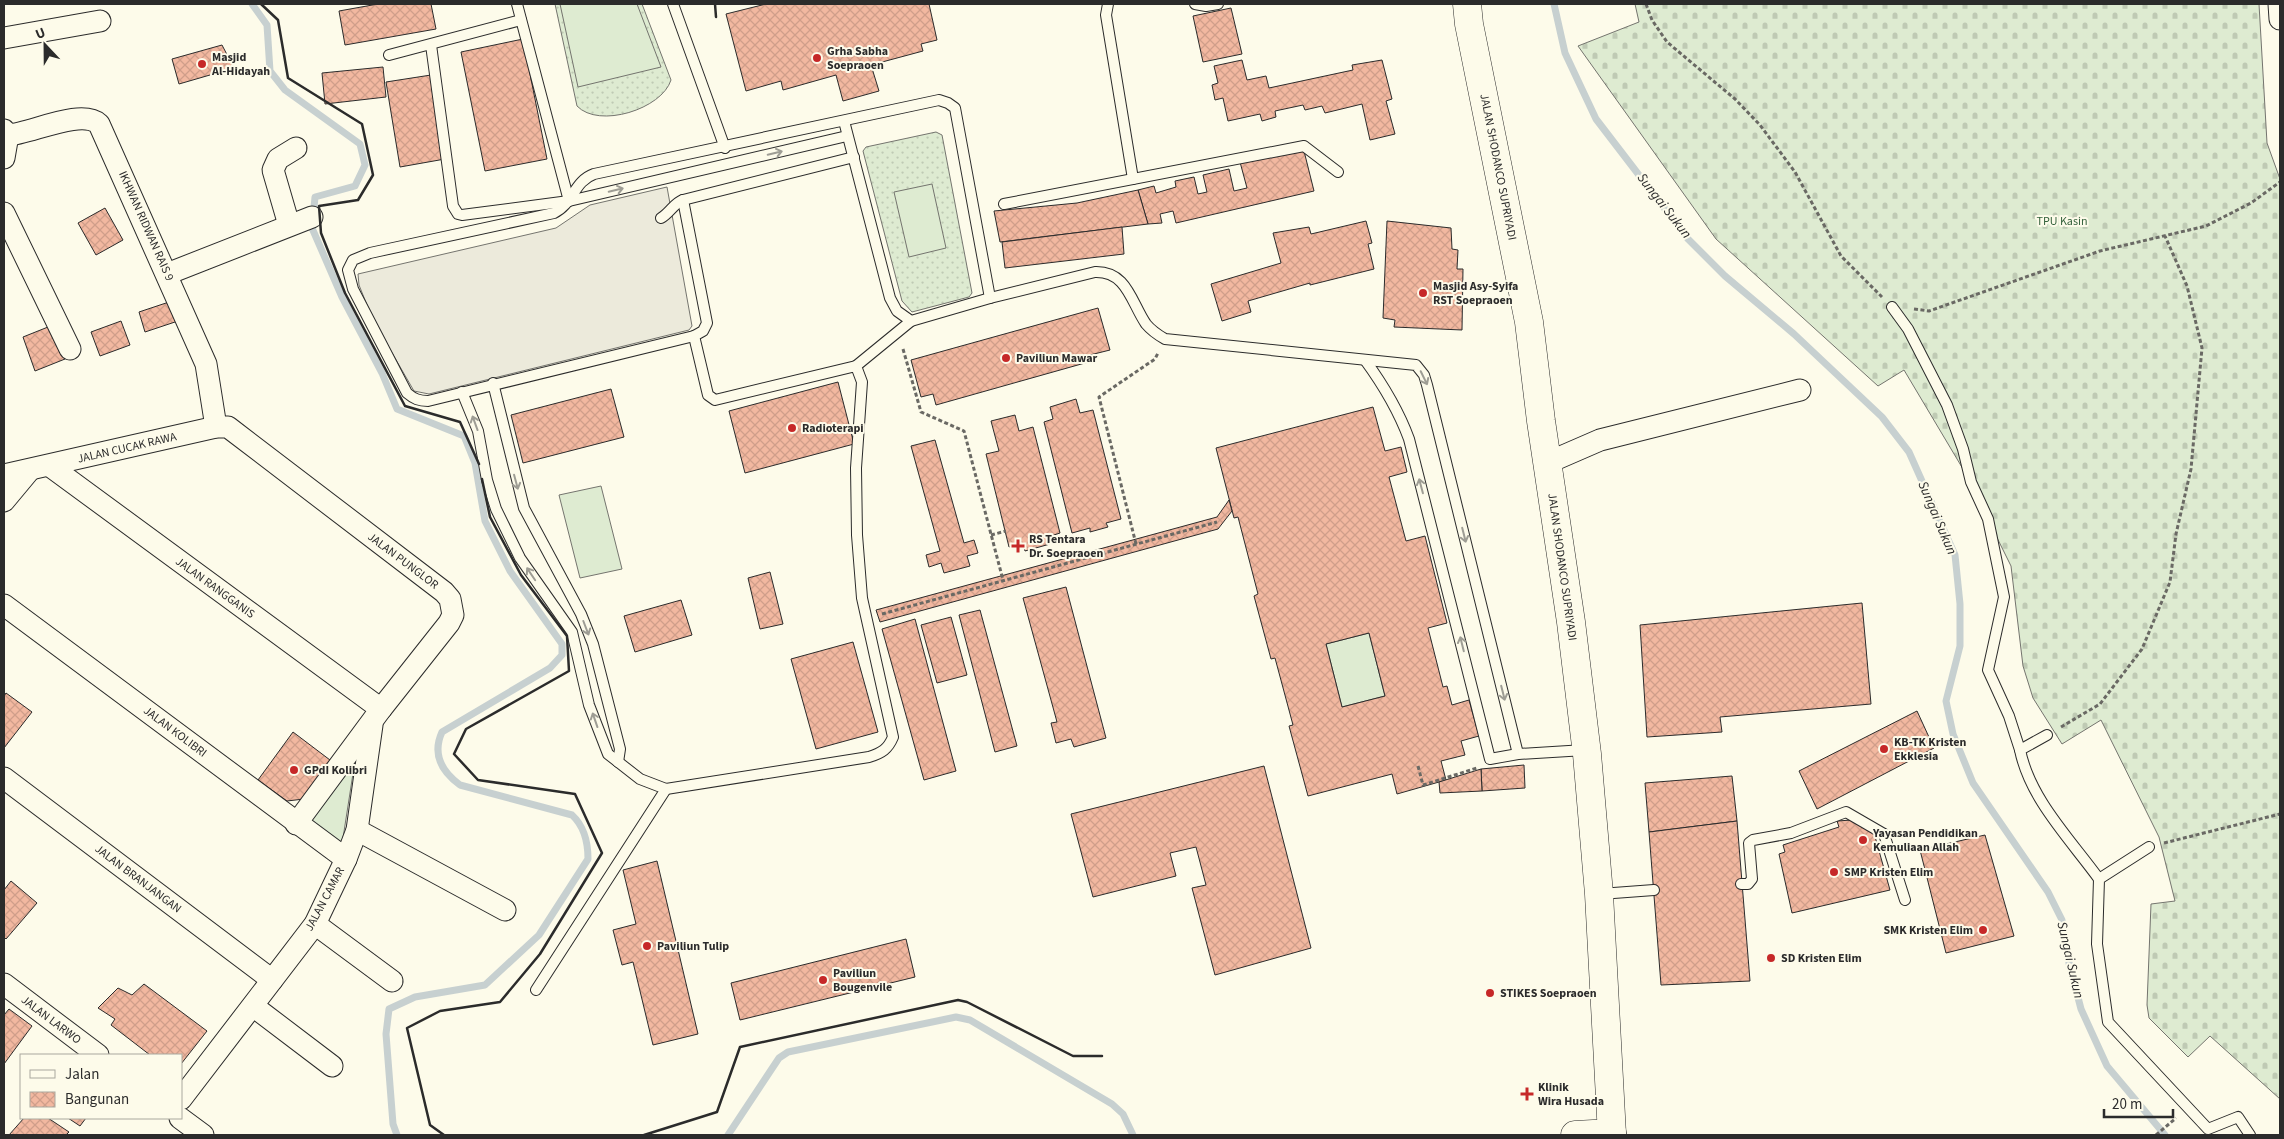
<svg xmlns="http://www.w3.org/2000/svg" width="2284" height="1139" viewBox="0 0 2284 1139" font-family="'Source Sans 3',sans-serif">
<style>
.grass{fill:url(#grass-dots);stroke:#74746e}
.cemetery{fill:url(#cemetery-stones);stroke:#74746e}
.garden{fill:#deebd1;stroke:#74746e}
.parking{fill:#eceadb;stroke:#74746e}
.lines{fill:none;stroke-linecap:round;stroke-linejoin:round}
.stream{stroke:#c7d0d0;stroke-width:7}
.building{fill:url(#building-cross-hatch);stroke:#2b2b2b;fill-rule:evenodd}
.lane-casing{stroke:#2b2b2b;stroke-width:12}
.street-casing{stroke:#2b2b2b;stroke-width:23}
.secondary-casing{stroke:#2b2b2b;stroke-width:29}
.primary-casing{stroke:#2b2b2b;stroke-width:29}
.path{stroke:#6a6964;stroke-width:3;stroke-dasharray:4 2.5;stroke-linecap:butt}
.lane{stroke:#fdfbea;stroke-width:10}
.street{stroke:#fdfbea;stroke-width:21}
.secondary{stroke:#fdfbea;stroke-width:28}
.primary{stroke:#fdfbea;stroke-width:28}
.wall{stroke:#2b2b2b;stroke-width:2.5}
.oneway{stroke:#9e9d94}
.poi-dot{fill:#c62828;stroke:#fdfbea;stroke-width:2}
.labels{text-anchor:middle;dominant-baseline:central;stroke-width:4;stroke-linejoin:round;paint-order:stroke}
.poi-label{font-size:12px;font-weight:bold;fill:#2b2b2b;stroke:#fdfbea;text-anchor:start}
.street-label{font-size:12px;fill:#2b2b2b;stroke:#fdfbea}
.park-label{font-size:12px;fill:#34623c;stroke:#fdfbea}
.water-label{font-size:14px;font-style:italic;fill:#2b2b2b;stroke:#fdfbea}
</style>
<defs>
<pattern id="grass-dots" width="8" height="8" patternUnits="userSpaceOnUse" patternTransform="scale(1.25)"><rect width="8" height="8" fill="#deebd1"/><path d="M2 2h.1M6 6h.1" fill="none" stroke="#bfcab4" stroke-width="1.8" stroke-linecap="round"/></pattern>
<pattern id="cemetery-stones" width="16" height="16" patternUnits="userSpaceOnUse" patternTransform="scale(1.25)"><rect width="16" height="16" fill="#deebd1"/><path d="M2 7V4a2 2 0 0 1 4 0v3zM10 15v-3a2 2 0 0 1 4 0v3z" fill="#bfcab4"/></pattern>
<pattern id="building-cross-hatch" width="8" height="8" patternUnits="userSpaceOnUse" patternTransform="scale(1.25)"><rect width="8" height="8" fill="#f2b8a0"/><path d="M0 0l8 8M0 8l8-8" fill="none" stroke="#d09e8a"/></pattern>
</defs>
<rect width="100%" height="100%" fill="#fdfbea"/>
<!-- grass -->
<g class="grass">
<path d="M 555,4 L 642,4 L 671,80 C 662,109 599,129 577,106 Z"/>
<polygon points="936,132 942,135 972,293 969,297 912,312 902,301 863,151 866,147"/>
</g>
<!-- cemetery -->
<polygon class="cemetery" points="1635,4 2259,4 2267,143 2280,179 2280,1099 2210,1036 2188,1057 2149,1018 2147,1005 2151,904 2175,901 2159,837 2101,720 2062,744 2033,698 2023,666 2011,566 1963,469 1904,370 1878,386 1716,239 1578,46 1639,22"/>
<!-- garden -->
<g class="garden">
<polygon points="560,4 637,4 661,67 578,87"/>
<polygon points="932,184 946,248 909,257 894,192"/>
<polygon points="601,486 622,569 580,578 559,495"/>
<polygon points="1369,633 1385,696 1342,707 1326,644"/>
<polygon points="353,765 354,767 343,838 339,845 311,826 311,818"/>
</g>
<!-- parking -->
<polygon class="parking" points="667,187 692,326 689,330 429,394 414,391 373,320 359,285 358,274 556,228 590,205"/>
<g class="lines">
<!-- stream -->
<g class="stream">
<path d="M 252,4 L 267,25 L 270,71 L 285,90 L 360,144 L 365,165 L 355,186 L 315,197 L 312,228 L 342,297 L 382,373 L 397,409 L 464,436 L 475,463 L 485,521 L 510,571 L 562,644 L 562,655 L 550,668 L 442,732 C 432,754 441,771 460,785 L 572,815 C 584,826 588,842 588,859 L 539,935 L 485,985 L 415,997 L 389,1009 L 386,1034 L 393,1124 L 397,1135"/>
<polyline points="1554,4 1565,53 1596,119 1688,239 1725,276 1794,334 1882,417 1909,452 1955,555 1960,604 1960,646 1946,701 1953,734 1973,783 2048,892 2062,920 2069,963 2081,1009 2107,1066 2165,1135"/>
<polyline points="728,1135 779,1058 788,1052 956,1017 970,1020 1112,1104 1123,1114 1133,1135"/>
</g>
</g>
<!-- building -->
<g class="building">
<polygon points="378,4 431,4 436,29 345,45 339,11"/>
<polygon points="766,4 929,4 937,40 921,44 923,51 871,65 879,91 843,101 836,75 783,90 781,81 746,91 726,14"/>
<polygon points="1231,8 1242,54 1203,62 1193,16"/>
<polygon points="523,39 547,159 485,171 461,52"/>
<polygon points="222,45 234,68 179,84 172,59"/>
<polygon points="1242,60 1247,80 1266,76 1269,88 1353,70 1352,65 1382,60 1392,99 1386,101 1395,134 1370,140 1362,104 1325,113 1322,106 1305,110 1303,105 1275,111 1276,117 1262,121 1260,114 1228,121 1223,98 1215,100 1212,85 1218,83 1214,66"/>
<polygon points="383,67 386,97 325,104 322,73"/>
<polygon points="431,75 445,159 400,167 386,82"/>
<polygon points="1303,147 1314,191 1176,223 1173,211 1160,214 1162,223 1148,224 1138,190 1154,186 1156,193 1176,187 1175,181 1194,177 1198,194 1207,192 1203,175 1229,169 1234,191 1247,188 1240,162"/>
<polygon points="1138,190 1148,224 1000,242 994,211 1077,203"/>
<polygon points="105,208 123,240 96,255 78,223"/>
<polygon points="1366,221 1372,243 1368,244 1374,269 1310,285 1310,283 1248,301 1251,312 1222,321 1211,284 1281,263 1273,233 1309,227 1311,234"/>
<polygon points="1387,221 1451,228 1452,249 1458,250 1457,269 1463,269 1462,330 1394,327 1395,320 1383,318"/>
<polygon points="1122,227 1124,254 1005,268 1002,242"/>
<polygon points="175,300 181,320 145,332 139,312"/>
<polygon points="1098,308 1110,350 1090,355 1092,361 936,405 933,394 921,397 911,360"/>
<polygon points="121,321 130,345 100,356 91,332"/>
<polygon points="53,325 65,359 35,371 23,337"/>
<polygon points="838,382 854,444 745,473 729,411"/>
<polygon points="611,389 624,437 523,463 511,415"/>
<polygon points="1076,399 1080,413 1093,410 1121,519 1106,523 1108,527 1090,532 1090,528 1072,533 1044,422 1053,419 1050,407"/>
<path d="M 1373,407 L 1385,451 L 1401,447 L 1407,472 L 1389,477 L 1406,541 L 1425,536 L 1447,623 L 1428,628 L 1443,687 L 1447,686 L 1452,705 L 1469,700 L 1479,736 L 1461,741 L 1465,755 L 1441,761 L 1446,780 L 1397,794 L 1392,774 L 1308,796 L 1289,726 L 1293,725 L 1275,658 L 1271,659 L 1254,596 L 1258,594 L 1238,517 L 1234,518 L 1216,448 ZM 1369,633 L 1385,696 L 1342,707 L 1326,644 Z"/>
<polygon points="1015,415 1019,431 1033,427 1060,533 1048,537 1050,544 1025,551 1023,544 1009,547 986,454 999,451 991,421"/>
<polygon points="935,440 964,543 974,540 978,553 967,556 970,566 944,573 941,563 929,567 926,555 940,551 911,446"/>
<polygon points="1229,500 1232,511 1218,529 880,622 876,610 1217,517"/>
<polygon points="770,572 783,624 760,629 748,578"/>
<polygon points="1066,587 1106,738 1074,747 1071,739 1056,743 1051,723 1057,722 1023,598"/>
<polygon points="681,600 692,635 635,652 624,616"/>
<polygon points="1862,603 1871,704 1720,717 1722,732 1647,737 1640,625"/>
<polygon points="980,610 1017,746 995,752 959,615"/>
<polygon points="951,617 967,675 937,683 921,625"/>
<polygon points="915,619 956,771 924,780 882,629"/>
<polygon points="853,642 878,732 816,749 791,659"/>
<polygon points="6,693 32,712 4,748 4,696"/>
<polygon points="1917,711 1934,748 1817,809 1799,771"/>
<polygon points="293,732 330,760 304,799 287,801 258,780"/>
<polygon points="1524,765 1525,788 1482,791 1481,769"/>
<polygon points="1264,766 1311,948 1215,975 1192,888 1206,885 1196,847 1170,853 1176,876 1093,897 1071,814"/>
<polygon points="1481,769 1482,791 1440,793 1439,782"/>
<polygon points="1732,776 1737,821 1649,832 1645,783"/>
<polygon points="1852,820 1874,833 1890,890 1792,913 1779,854 1785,852 1783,845 1839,827 1837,821"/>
<polygon points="1737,821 1750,981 1661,985 1649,832"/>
<polygon points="1985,835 2014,936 1946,953 1920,850"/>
<polygon points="657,861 698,1034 653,1045 633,962 622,965 613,930 636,924 623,870"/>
<polygon points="11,881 37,903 6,939 4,937 4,890"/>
<polygon points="906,939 915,977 740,1020 731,983"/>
<polygon points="144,984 207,1031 181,1064 181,1055 150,1055 111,1025 115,1019 98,1008 118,988 132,995"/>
<polygon points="9,1009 32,1026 4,1064 4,1015"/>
<polygon points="24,1118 48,1118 69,1132 66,1135 9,1135"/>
<polygon points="68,1118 86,1118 80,1126"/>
</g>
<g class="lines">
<defs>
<g id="lane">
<polyline points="517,4 569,201"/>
<polyline points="673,4 725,148"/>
<polyline points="1108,4 1106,15 1133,179"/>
<polyline points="1195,4 1206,6 1218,4"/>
<polyline points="431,45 453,206 458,214 462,215 569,201 847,136"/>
<polyline points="389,55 521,20"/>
<path d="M 844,121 L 890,298 L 897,311 L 911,321 L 990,298 L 1095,272 C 1127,271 1131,302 1146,324 C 1151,330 1158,335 1165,339 L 1416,365 L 1424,375 L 1427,385 L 1518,754"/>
<polyline points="683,200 707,323 703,331 694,336"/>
<polyline points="1004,204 1304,146 1338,172"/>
<path d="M 661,218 C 670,213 674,203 683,200 L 854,157"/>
<polyline points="1892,307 1908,329 1947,405 1963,449 1971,482 1988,519 2004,597 1988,670 2009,716 2020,750"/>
<path d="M 1365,360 C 1384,386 1398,409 1409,439 L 1490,759 L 1518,754 L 1585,750"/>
<polyline points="856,366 911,321"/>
<polyline points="493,383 524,508 581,614 593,644 620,749 618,762"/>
<polyline points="462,392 478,431 487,480 496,509 520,558 572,632 589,705 608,754 640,779 666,789 536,990"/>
<path d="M 2047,735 L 2020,750 C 2030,799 2070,839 2099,879"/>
<path d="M 666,789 L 869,757 C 882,753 888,749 893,737 L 862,598 L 857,535 L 856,468 L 862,382 L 856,366 L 715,400 L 708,395 L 694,336 L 428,401 C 419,401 414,399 407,393 L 353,289 L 348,270 L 353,260 L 370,253 L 554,213 C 573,204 574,181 594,174 L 939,100 L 948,103 L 955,108 L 990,298"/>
<polyline points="2149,847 2099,879 2097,944 2108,1022 2208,1129 2238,1117 2250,1135"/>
<polyline points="1741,884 1748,884 1752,879 1749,843 1753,840 1791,833 1846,812 1884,834 1905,900"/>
<polyline points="1600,894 1654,890"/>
</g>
<g id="street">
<polyline points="2279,4 2280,19"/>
<polyline points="4,38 100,21"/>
<path d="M 4,130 L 8,135 C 30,134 81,108 99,124 L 206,364 L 216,427"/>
<polyline points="4,158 8,135"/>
<polyline points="4,213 70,349"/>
<polyline points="289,225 273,170 278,159 296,148"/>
<polyline points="167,274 312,217"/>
<polyline points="1547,463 1600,440 1800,390"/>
<polyline points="50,466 381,709"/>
<polyline points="4,475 216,427 228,427 444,592 450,599 453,615 449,623 381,709 296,824"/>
<polyline points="4,501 29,471"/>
<polyline points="4,605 346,859"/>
<polyline points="4,778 272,980"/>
<polyline points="357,830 505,910"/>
<polyline points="315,924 392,981"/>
<polyline points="4,984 98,1055"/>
<polyline points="253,1006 332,1066"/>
<polyline points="181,1099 315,924 346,859 357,830 372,725"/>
<polyline points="180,1118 203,1135"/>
</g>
<polyline id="secondary" points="1575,1135 1612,1133"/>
<polyline id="primary" points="1467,4 1469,24 1529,322 1541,421 1571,622 1587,754 1599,894 1612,1135"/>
</defs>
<!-- lane casing -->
<use href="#lane" class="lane-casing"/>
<!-- street casing -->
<use href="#street" class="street-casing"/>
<!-- secondary casing -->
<use href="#secondary" class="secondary-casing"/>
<!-- primary casing -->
<use href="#primary" class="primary-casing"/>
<!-- path -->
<g class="path">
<polyline points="1646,4 1652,20 1667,42 1735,99 1760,125 1795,172 1841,256 1882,297"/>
<polyline points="1914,309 1929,311 2100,251 2206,226 2251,203 2280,182"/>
<polyline points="903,349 921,412 964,431 1003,580"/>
<polyline points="991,535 1006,531"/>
<polyline points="1136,544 1099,397 1155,359 1158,353"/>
<polyline points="882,614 1217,522"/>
<polyline points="2061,727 2100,704 2142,649 2170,582 2176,534 2191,469 2202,348 2187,286 2165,236"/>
<polyline points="1418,766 1423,785 1477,768"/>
<polyline points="2164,843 2280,814"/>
<polyline points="2156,1135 2176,1118"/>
</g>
<!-- lane -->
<use href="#lane" class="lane"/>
<!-- street -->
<use href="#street" class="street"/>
<!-- secondary -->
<use href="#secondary" class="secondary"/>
<!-- primary -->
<use href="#primary" class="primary"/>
<!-- wall -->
<g class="wall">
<polyline points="261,4 278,20 288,78 362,124 373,175 358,200 319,206 321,233 345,293 405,406 460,422 479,464"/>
<polyline points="715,4 716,17"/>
<polyline points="444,1135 430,1125 407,1028 440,1011 500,1002 540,954 602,853 575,794 478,780 454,754 466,729 569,671 567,636 521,575 490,517 482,479"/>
<polyline points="644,1135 717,1112 740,1047 958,1000 967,1002 1073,1056 1102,1056"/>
</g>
</g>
<!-- one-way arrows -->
<defs><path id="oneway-shaft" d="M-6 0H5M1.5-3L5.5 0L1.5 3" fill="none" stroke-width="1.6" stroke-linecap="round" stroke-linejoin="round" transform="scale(1.25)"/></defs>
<g class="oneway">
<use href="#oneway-shaft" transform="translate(775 153) rotate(-13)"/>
<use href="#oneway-shaft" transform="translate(616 190) rotate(-13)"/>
<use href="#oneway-shaft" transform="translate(1424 378) rotate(64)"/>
<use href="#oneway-shaft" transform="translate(475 423) rotate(-110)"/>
<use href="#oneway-shaft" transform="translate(516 482) rotate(75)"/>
<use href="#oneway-shaft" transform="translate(1421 486) rotate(-105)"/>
<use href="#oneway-shaft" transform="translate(1464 535) rotate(76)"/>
<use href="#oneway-shaft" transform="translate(531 574) rotate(-124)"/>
<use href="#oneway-shaft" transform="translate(586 628) rotate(69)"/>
<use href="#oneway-shaft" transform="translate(1462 644) rotate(-104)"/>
<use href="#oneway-shaft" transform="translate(1503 693) rotate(76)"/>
<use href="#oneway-shaft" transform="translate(595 720) rotate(-109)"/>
</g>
<!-- markers -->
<g class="poi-dot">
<circle cx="817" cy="58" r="5"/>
<circle cx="202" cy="64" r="5"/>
<circle cx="1423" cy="293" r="5"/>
<circle cx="1006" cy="358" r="5"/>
<circle cx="792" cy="428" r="5"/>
<path d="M1015.5 538.5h5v5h5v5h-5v5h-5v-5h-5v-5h5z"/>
<circle cx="1884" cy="749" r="5"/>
<circle cx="294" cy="770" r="5"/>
<circle cx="1863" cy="840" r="5"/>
<circle cx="1834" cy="872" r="5"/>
<circle cx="1983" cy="930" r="5"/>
<circle cx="647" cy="946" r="5"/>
<circle cx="1771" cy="958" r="5"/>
<circle cx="823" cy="980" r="5"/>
<circle cx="1490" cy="993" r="5"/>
<path d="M1524.5 1086.5h5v5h5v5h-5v5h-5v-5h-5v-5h5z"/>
</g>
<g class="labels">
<!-- poi labels -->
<g class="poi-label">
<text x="827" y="51">Grha Sabha<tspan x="827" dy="14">Soepraoen</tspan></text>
<text x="212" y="57">Masjid<tspan x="212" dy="14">Al-Hidayah</tspan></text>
<text x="1433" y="286">Masjid Asy-Syifa<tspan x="1433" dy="14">RST Soepraoen</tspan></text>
<text x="1016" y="358">Paviliun Mawar</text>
<text x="802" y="428">Radioterapi</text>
<text x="1029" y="539">RS Tentara<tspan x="1029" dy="14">Dr. Soepraoen</tspan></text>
<text x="1894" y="742">KB-TK Kristen<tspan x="1894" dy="14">Ekklesia</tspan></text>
<text x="304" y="770">GPdI Kolibri</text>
<text x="1873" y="833">Yayasan Pendidikan<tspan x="1873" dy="14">Kemuliaan Allah</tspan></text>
<text x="1844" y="872">SMP Kristen Elim</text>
<text x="1973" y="930" text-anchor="end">SMK Kristen Elim</text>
<text x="657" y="946">Paviliun Tulip</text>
<text x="1781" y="958">SD Kristen Elim</text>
<text x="833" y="973">Paviliun<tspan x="833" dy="14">Bougenvile</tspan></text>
<text x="1500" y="993">STIKES Soepraoen</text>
<text x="1538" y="1087">Klinik<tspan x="1538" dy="14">Wira Husada</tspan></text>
</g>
<!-- street labels -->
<g class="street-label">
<text transform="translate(1498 167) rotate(79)">JALAN SHODANCO SUPRIYADI</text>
<text transform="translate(146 226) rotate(66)">IKHWAN RIDWAN RAIS 9</text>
<text transform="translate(127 448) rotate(-13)">JALAN CUCAK RAWA</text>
<text transform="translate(403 561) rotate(37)">JALAN PUNGLOR</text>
<text transform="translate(1562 567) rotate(82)">JALAN SHODANCO SUPRIYADI</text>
<text transform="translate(215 588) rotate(36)">JALAN RANGGANIS</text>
<text transform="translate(175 732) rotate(37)">JALAN KOLIBRI</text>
<text transform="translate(138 879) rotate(37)">JALAN BRANJANGAN</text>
<text transform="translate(325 899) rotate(-62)">JALAN CAMAR</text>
<text transform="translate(51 1020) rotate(37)">JALAN LARWO</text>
</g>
<!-- park labels -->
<g class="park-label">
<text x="2062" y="221">TPU Kasin</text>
</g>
<!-- water labels -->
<g class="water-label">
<text transform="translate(1664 206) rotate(52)">Sungai Sukun</text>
<text transform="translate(1937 518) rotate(67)">Sungai Sukun</text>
<text transform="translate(2070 960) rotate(77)">Sungai Sukun</text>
</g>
</g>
<!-- border -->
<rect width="2284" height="1139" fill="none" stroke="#2b2b2b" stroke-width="10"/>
<!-- legend -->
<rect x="20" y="1054" width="162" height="65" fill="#fdfbea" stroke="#a9a89e"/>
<rect x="30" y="1070" width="25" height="8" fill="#fdfbea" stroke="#a9a89e"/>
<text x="65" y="1079" font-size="15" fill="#2b2b2b">Jalan</text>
<rect x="30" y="1092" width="25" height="15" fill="url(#building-cross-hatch)" stroke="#a9a89e"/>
<text x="65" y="1104" font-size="15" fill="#2b2b2b">Bangunan</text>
<!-- north arrow -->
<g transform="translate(45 45) rotate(338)" stroke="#fdfbea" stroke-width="4" paint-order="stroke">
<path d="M0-4L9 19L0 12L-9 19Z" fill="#2b2b2b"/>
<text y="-8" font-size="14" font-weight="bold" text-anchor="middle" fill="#2b2b2b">U</text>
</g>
<!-- scale -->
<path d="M2104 1109v8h69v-8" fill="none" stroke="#2b2b2b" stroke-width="2.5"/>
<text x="2112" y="1109" font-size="15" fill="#2b2b2b" stroke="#fdfbea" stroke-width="4" paint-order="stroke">20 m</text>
</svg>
